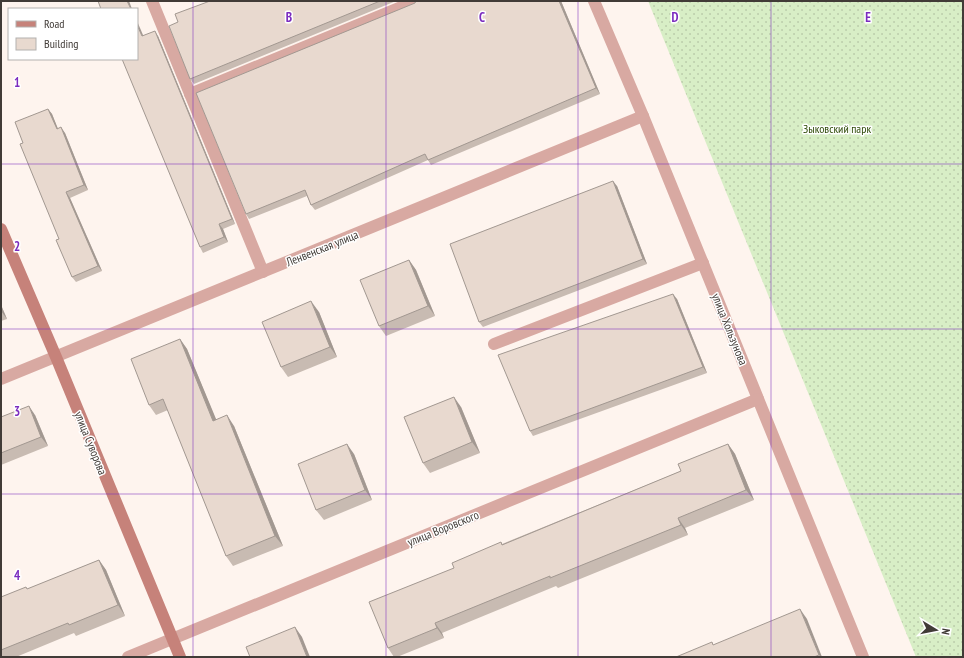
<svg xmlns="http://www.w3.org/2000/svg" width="964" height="658" viewBox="0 0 964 658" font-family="'PT Sans Narrow',sans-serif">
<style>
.grass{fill:url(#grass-dots)}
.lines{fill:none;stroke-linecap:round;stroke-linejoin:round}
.lane{stroke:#d8a9a2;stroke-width:12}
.street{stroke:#d8a9a2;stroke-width:12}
.secondary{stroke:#c6827a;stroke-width:12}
.wall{fill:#c8bbb2}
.shaded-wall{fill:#a29891}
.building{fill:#e8d9cf;stroke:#a29891}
.grid{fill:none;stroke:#7b2cbf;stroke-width:1;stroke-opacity:0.55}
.labels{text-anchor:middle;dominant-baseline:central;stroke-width:3;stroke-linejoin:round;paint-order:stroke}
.park-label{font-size:12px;fill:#314d0b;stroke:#fff}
.street-label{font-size:12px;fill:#413b37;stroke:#fff}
.grid-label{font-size:13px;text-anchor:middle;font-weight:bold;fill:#7b2cbf;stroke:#fff;stroke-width:3;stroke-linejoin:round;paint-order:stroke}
</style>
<defs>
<pattern id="grass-dots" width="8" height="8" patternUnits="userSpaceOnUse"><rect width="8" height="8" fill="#d8eec6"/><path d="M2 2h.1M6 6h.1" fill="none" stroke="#bbcdab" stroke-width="1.8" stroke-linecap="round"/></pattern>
</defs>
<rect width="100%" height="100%" fill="#fef4ee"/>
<!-- grass -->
<polygon class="grass" points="648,1 963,1 963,657 916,657"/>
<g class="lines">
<!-- lane -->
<g class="lane">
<polyline points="152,1 263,272"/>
<polyline points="190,94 416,1"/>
<polyline points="494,344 703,263"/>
</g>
<!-- street -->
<g class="street">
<polyline points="594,1 643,116 863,657"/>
<polyline points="1,379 643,116"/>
<polyline points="128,657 758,399"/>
</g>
<!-- secondary -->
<polyline class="secondary" points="1,229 56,357 180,657"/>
</g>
<!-- wall -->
<g class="wall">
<polygon points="210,1 396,1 194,84 190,79 178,22"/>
<polygon points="416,1 561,1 600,94 431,165 428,160 315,210 311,205 307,196 249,219 246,214"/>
<polygon points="143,36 158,36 235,224 223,229 228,242 203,253 200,247"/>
<polygon points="48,109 52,114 58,129 65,133 88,190 70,198 102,271 76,282 72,277 59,239"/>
<polygon points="617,186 647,264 483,327 479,322"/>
<polygon points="409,260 416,270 435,316 386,336 379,326"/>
<polygon points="677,299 707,373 533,436 530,431"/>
<polygon points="1,305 7,319 1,321"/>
<polygon points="319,312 337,357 288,377 281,367"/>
<polygon points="180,339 187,349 216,420 234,426 283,546 233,566 226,556 168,410 156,415 149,405"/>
<polygon points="461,407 480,453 430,473 423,463"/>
<polygon points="35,415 48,446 1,465 1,417"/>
<polygon points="728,444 735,454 754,500 685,528 688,535 558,588 556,586 442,633 444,638 397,657 394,657 388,648 454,568 501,542 502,544 681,471"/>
<polygon points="354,454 372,500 324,520 316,510"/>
<polygon points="99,560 106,570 125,616 76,636 74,633 16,657 1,657 1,597 28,589"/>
</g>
<!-- shaded-wall -->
<g class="shaded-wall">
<polygon points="127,1 129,1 132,9 131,9"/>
<polygon points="559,1 561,1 600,94 596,88"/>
<polygon points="137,21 146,42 142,36 137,25"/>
<polygon points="155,31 158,36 235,224 232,219"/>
<polygon points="48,109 52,114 60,134 57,129"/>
<polygon points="61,127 65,133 88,190 84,185"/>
<polygon points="613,181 617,186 647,264 643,259"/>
<polygon points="66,192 70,198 102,271 98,266"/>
<polygon points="219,224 223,229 228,242 224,237"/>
<polygon points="409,260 416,270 435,316 428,306"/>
<polygon points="673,294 677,299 707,373 703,367"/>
<polygon points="311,301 319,312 337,357 330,347"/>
<polygon points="1,305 7,319 1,311"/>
<polygon points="180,339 187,349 221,431 213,421"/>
<polygon points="454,397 461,407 480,453 472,442"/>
<polygon points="29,406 35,415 48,446 41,437"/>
<polygon points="227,415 234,426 283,546 275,536"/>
<polygon points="347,444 354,454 372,500 365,490"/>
<polygon points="728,444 735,454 754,500 746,490"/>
<polygon points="678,518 685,528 688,535 681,525"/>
<polygon points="99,560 106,570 125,616 118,605"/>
<polygon points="800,609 807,619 822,657 820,657 819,655"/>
<polygon points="435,623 442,633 444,638 437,628"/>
<polygon points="295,627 302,637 310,657 307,657"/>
</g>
<!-- building -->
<g class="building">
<polygon points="98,1 127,1 131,9 101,9"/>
<polygon points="210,1 380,1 190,79 169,26 178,22 175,14"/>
<polygon points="416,1 559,1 596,88 428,160 425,154 311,205 305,190 246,214 196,93 415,3"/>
<polygon points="137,25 142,36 155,31 232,219 219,224 224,237 200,247 122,59 137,59"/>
<polygon points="48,109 57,129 61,127 84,185 66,192 98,266 72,277 56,240 59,239 20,144 23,143 15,122"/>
<polygon points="613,181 643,259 479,322 450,244"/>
<polygon points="409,260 428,306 379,326 360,280"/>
<polygon points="673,294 703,367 530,431 498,355"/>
<polygon points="311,301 330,347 281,367 262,322"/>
<polygon points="180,339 213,421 227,415 275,536 226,556 163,399 149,405 131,359"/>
<polygon points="454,397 472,442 423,463 404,417"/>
<polygon points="29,406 41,437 1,453 1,417"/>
<polygon points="347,444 365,490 316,510 298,464"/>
<polygon points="728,444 746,490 678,518 681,525 550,578 550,576 435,623 437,628 388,648 369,602 454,568 452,563 501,542 502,545 681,471 678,464"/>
<polygon points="99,560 118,605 69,625 68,623 1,650 1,597 26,587 27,589"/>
<polygon points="800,609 819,655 814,657 676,657 712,642 713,645"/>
<polygon points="295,627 307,657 250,657 246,647"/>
</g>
<!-- grid -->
<path class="grid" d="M 193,1 L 193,657M 386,1 L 386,657M 578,1 L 578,657M 771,1 L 771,657M 1,164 L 963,164M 1,329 L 963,329M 1,494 L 963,494"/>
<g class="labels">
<!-- park labels -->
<g class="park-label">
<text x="837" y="128">Зыковский парк</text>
</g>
<!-- street labels -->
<g class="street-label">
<text transform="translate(322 248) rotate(-22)">Ленвенская улица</text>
<text transform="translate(730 329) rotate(68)">улица Хользунова</text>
<text transform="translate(91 443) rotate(68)">улица Суворова</text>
<text transform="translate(443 528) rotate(-22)">улица Воровского</text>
</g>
</g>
<g class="grid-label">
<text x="289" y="22">B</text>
<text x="482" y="22">C</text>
<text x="675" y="22">D</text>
<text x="868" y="22">E</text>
<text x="17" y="87">1</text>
<text x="17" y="251">2</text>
<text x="17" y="416">3</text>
<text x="17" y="580">4</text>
</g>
<!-- border -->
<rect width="964" height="658" fill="none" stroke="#413b37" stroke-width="4"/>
<!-- legend -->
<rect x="8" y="8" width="130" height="52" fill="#ffffff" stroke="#b3b1af"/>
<rect x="16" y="21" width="20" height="6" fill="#c6827a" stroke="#b3b1af"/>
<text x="44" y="28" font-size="12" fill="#413b37">Road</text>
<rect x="16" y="38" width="20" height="12" fill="#e8d9cf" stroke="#b3b1af"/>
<text x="44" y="48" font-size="12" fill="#413b37">Building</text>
<!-- north arrow -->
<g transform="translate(936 630) rotate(100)" stroke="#ffffff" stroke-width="3" paint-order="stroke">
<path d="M0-3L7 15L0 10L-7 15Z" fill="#413b37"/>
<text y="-6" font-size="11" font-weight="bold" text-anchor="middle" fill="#413b37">N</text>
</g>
</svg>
